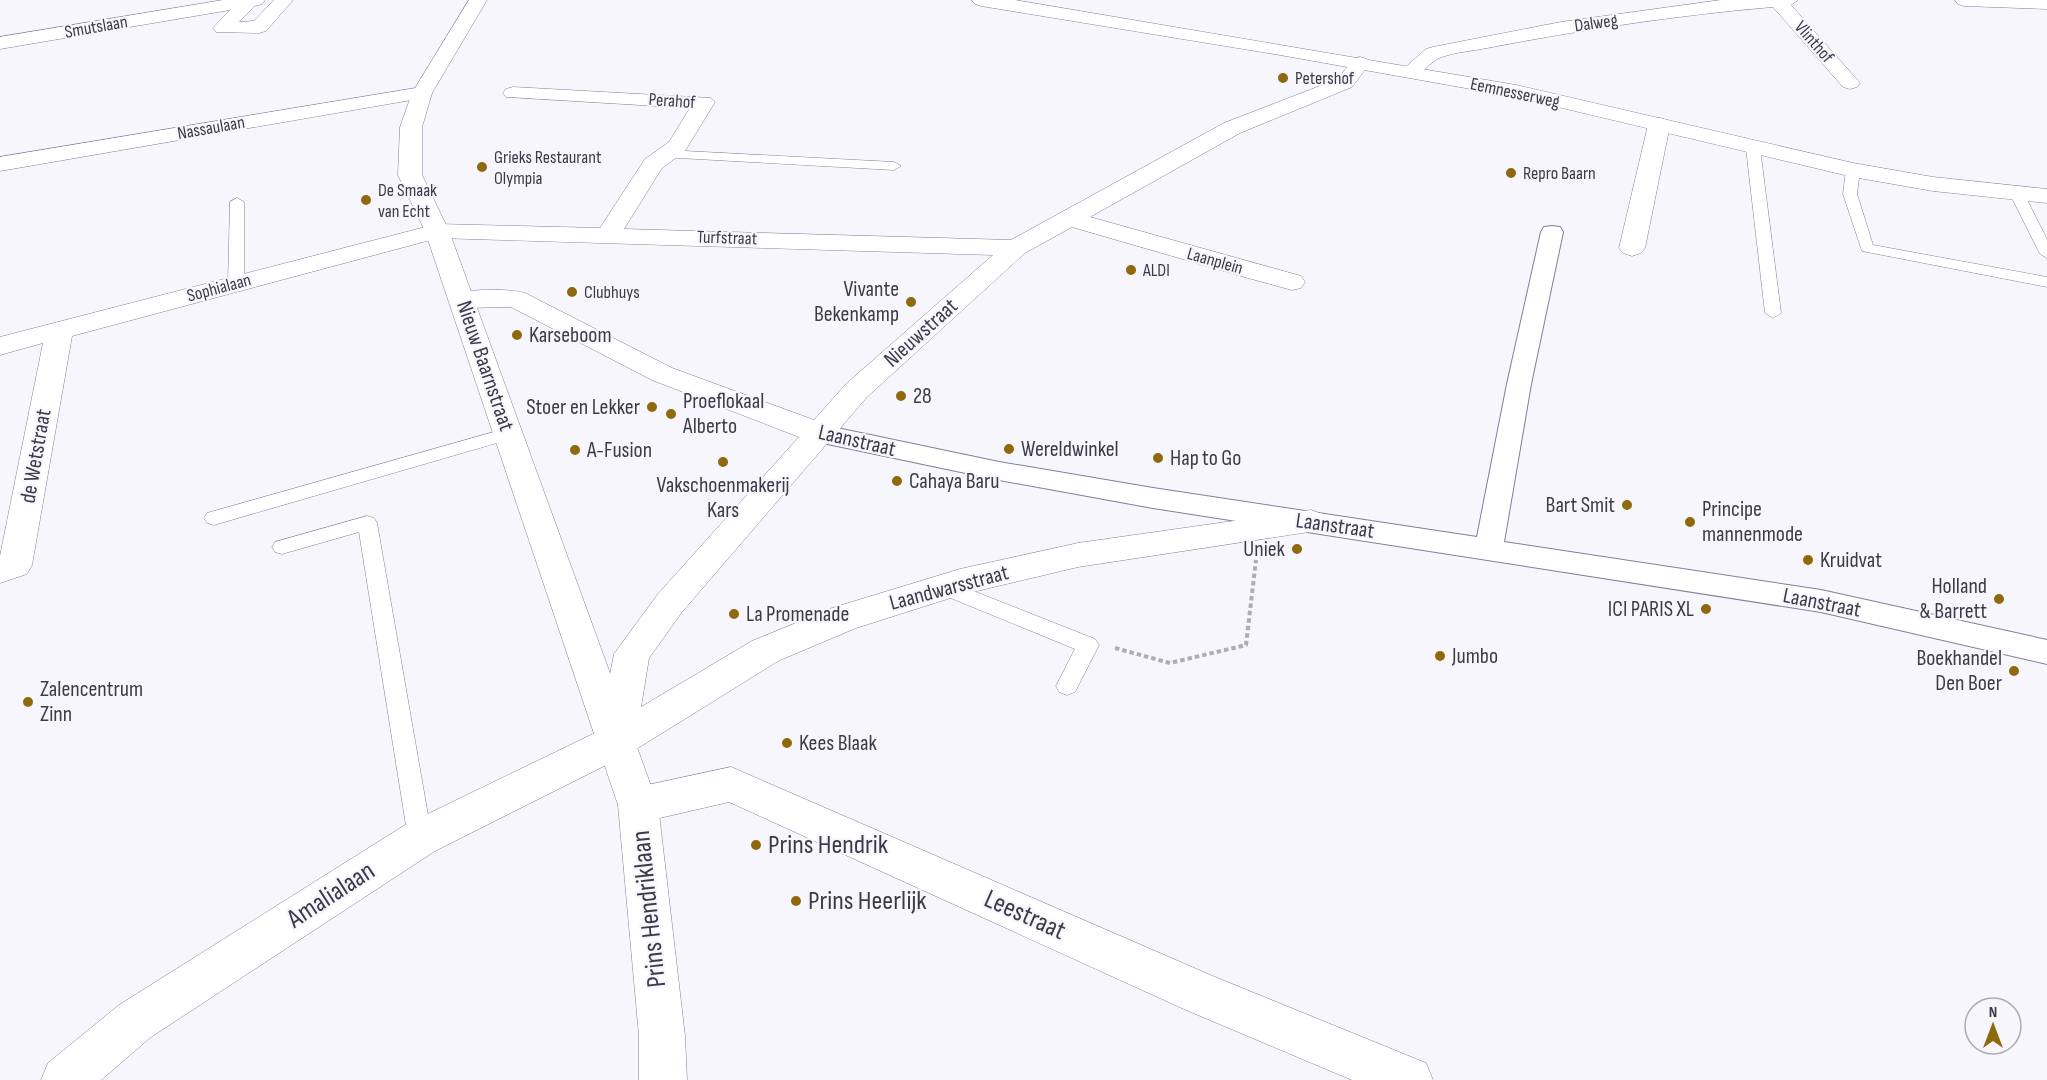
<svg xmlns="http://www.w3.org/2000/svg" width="2047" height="1080" viewBox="0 0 2047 1080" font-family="'Sofia Sans Condensed',sans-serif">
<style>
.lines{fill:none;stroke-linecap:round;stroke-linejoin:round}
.service-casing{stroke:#837e9c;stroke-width:1}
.pedestrian-casing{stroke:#837e9c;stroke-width:2}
.minor-casing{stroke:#837e9c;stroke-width:1}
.tertiary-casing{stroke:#837e9c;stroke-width:1}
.path{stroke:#aeacb6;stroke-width:4;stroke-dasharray:4.5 3;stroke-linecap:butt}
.service{fill:#fff;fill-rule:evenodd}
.pedestrian{fill:#fff;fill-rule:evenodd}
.minor{fill:#fff;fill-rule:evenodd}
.tertiary{fill:#fff;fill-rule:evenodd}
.poi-dot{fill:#8f690d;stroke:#f7f6fd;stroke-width:2}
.labels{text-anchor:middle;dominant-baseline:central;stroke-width:4.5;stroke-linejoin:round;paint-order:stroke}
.far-street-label{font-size:18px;fill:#3d3b48;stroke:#f7f6fd}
.far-poi-label{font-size:18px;fill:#3d3b48;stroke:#f7f6fd;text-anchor:start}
.poi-label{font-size:22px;fill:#3d3b48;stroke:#f7f6fd;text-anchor:start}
.street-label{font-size:22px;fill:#3d3b48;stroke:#f7f6fd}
.near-poi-label{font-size:27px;fill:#3d3b48;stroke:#f7f6fd;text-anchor:start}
.near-street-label{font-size:27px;fill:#3d3b48;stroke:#f7f6fd}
</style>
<rect width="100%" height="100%" fill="#f7f6fd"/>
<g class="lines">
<defs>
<g id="service">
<polygon points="1753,144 1760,148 1781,313 1773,318 1765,313 1746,148"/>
<polygon points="666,150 894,162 901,166 894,170 661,157 659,154 661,151"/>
<polygon points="1853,166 1860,170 1857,194 1873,245 2047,277 2047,287 1862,251 1843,194 1846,170"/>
<polygon points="2017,190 2024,194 2047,239 2047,258 2040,254 2010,194"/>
<polygon points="237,198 244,202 244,284 236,289 228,284 230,202"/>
<polygon points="508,428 514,430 517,434 514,438 214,525 207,523 204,518 207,513 214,511"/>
<polygon points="367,516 374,518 377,523 432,838 429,846 420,849 411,846 408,838 359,532 282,554 275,552 272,547 275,542"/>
<polygon points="943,579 1095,639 1099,645 1075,692 1067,695 1059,692 1056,686 1075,649 936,592 933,587 936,582"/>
</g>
<polygon id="pedestrian" points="1552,226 1560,227 1563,232 1531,384 1504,542 1821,590 2047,640 2047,664 1821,612 1153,508 999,480 818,442 809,439 805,433 809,427 818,424 999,462 1153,488 1477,537 1507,384 1541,232 1544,227"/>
<g id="minor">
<polygon points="223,0 265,0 262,4 255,6 239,22 254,21 274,0 293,0 266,31 259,33 216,32 213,28 230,10 0,49 0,37"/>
<path d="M 1721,0 L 1798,0 L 1791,5 L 1860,83 L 1857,87 L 1850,89 L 1843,87 L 1773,7 C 1677,15 1581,30 1487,48 C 1472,51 1456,52 1442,57 C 1426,62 1422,81 1403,76 L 1400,72 L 1426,49 L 1433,47 L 1561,22 Z"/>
<polygon points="1955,0 2047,0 2047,9 1964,6 1958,4"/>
<path d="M 1360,57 L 1367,59 L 1370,63 L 1352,87 L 1240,133 L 1090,217 L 1301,276 L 1305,282 L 1301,288 L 1292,290 L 1248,278 L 1072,227 L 1025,253 L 867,397 L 682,612 L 649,658 L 641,707 L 752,641 L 832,608 L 960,569 L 1078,543 L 1311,510 L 1322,514 L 1327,522 L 1322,530 L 1078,567 L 960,595 L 856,628 L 778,661 L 630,753 L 435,851 L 151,1037 L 101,1080 L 41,1080 L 48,1063 L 119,1005 L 405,825 L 599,731 L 614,654 L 658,594 L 799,437 L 652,380 L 511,307 L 462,308 L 453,306 L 449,300 L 453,294 C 474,289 504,288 525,293 L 672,368 L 814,420 L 847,383 L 993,255 L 438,238 L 72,336 L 32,565 L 27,574 L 0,583 L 0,556 L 43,343 L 0,355 L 0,337 L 437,224 L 600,228 L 645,159 L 669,142 L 690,108 L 506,97 L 503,93 L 506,89 L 513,87 L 711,98 L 715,102 L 685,151 L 662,168 L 624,229 L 1011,240 L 1224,123 L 1338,79 L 1353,59 Z"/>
<polygon points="422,87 429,89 432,93 429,97 0,171 0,157"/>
<polygon points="1659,118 1667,120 1670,125 1645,248 1641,253 1632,256 1623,253 1619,248 1648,125 1651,120"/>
<polygon points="731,767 1215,977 1426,1063 1433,1080 1352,1080 1186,1010 729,802 638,823 624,818 618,805 624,792 638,787"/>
</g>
<g id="tertiary">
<polygon points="469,0 487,0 432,93 422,127 422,175 449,231 658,805 685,1036 687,1080 639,1080 639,1036 618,805 425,231 398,175 400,127 412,93"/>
<polygon points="972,0 1015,0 1516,85 1853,163 1933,177 2047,189 2047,203 1933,191 1853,177 1516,97 1280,55 981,6 975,4"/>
</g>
</defs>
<!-- service casing -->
<use href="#service" class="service-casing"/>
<!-- pedestrian casing -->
<use href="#pedestrian" class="pedestrian-casing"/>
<!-- minor casing -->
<use href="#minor" class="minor-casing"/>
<!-- tertiary casing -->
<use href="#tertiary" class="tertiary-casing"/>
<!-- path -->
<polyline class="path" points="1115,648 1170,663 1246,645 1256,560"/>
<!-- service -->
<use href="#service" class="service"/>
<!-- pedestrian -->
<use href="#pedestrian" class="pedestrian"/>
<!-- minor -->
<use href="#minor" class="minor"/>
<!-- tertiary -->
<use href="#tertiary" class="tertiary"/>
</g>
<!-- markers -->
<g class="poi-dot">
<circle cx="1283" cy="78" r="6"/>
<circle cx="482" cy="167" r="6"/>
<circle cx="1511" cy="173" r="6"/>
<circle cx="366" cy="200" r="6"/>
<circle cx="1131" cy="270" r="6"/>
<circle cx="572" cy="292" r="6"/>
<circle cx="911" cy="302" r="6"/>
<circle cx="517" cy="335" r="6"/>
<circle cx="901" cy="396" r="6"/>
<circle cx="652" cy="407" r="6"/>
<circle cx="671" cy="414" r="6"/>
<circle cx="1009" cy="449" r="6"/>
<circle cx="575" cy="450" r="6"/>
<circle cx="1158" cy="458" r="6"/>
<circle cx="723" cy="462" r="6"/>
<circle cx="897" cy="481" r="6"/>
<circle cx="1627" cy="505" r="6"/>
<circle cx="1690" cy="522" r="6"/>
<circle cx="1297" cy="549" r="6"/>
<circle cx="1808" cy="560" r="6"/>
<circle cx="1999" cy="599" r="6"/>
<circle cx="1706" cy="609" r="6"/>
<circle cx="734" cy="614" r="6"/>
<circle cx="1440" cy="656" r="6"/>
<circle cx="2014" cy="671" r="6"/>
<circle cx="28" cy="702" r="6"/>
<circle cx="787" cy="743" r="6"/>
<circle cx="756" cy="845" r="6"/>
<circle cx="796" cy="901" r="6"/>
</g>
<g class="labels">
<!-- far-street labels -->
<g class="far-street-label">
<text transform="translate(1596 23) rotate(-8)">Dalweg</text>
<text transform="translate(96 27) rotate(-10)">Smutslaan</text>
<text transform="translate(1814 42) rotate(49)">Vlinthof</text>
<text transform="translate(1515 93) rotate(12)">Eemnesserweg</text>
<text transform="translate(672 101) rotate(4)">Perahof</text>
<text transform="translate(211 128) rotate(-10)">Nassaulaan</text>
<text transform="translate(727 238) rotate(2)">Turfstraat</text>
<text transform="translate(1215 261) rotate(16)">Laanplein</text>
<text transform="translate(219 288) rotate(-15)">Sophialaan</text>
</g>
<!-- far-poi labels -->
<g class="far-poi-label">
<text x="1295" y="78">Petershof</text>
<text x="494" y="157">Grieks Restaurant<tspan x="494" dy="21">Olympia</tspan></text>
<text x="1523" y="173">Repro Baarn</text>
<text x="378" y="190">De Smaak<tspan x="378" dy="21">van Echt</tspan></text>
<text x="1143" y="270">ALDI</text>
<text x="584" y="292">Clubhuys</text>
</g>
<!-- poi labels -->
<g class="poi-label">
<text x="899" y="289" text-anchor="end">Vivante<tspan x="899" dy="25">Bekenkamp</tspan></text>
<text x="529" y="335">Karseboom</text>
<text x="913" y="396">28</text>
<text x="683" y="401">Proeflokaal<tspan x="683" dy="25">Alberto</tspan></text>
<text x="640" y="407" text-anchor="end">Stoer en Lekker</text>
<text x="1021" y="449">Wereldwinkel</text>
<text x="587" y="450">A-Fusion</text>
<text x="1170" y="458">Hap to Go</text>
<text x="909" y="481">Cahaya Baru</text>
<text x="723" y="485" text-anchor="middle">Vakschoenmakerij<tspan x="723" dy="25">Kars</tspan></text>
<text x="1615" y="505" text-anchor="end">Bart Smit</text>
<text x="1702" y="509">Principe<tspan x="1702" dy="25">mannenmode</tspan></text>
<text x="1285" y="549" text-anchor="end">Uniek</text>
<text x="1820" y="560">Kruidvat</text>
<text x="1987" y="586" text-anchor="end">Holland<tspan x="1987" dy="25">&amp; Barrett</tspan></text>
<text x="1694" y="609" text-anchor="end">ICI PARIS XL</text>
<text x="746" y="614">La Promenade</text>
<text x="1452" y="656">Jumbo</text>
<text x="2002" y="658" text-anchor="end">Boekhandel<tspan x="2002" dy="25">Den Boer</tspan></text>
<text x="40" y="689">Zalencentrum<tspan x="40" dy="25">Zinn</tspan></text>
<text x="799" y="743">Kees Blaak</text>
</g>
<!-- street labels -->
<g class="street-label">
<text transform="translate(921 333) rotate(-42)">Nieuwstraat</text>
<text transform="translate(485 366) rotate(71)">Nieuw Baarnstraat</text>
<text transform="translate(857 441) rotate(13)">Laanstraat</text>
<text transform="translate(36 456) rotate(-80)">de Wetstraat</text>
<text transform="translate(1335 526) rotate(8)">Laanstraat</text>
<text transform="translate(949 588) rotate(-15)">Laandwarsstraat</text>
<text transform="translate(1822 603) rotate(11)">Laanstraat</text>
</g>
<!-- near-poi labels -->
<g class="near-poi-label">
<text x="768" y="845">Prins Hendrik</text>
<text x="808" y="901">Prins Heerlijk</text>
</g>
<!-- near-street labels -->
<g class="near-street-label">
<text transform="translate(331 895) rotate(-33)">Amalialaan</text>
<text transform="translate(649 909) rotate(-96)">Prins Hendriklaan</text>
<text transform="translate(1025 915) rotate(24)">Leestraat</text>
</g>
</g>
<!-- north arrow -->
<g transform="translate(1993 1026)"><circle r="28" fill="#f7f6fd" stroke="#adabb5" stroke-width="1.5"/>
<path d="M0-4.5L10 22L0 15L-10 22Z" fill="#8f690d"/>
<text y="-9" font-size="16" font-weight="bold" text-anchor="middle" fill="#3d3b48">N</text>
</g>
</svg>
